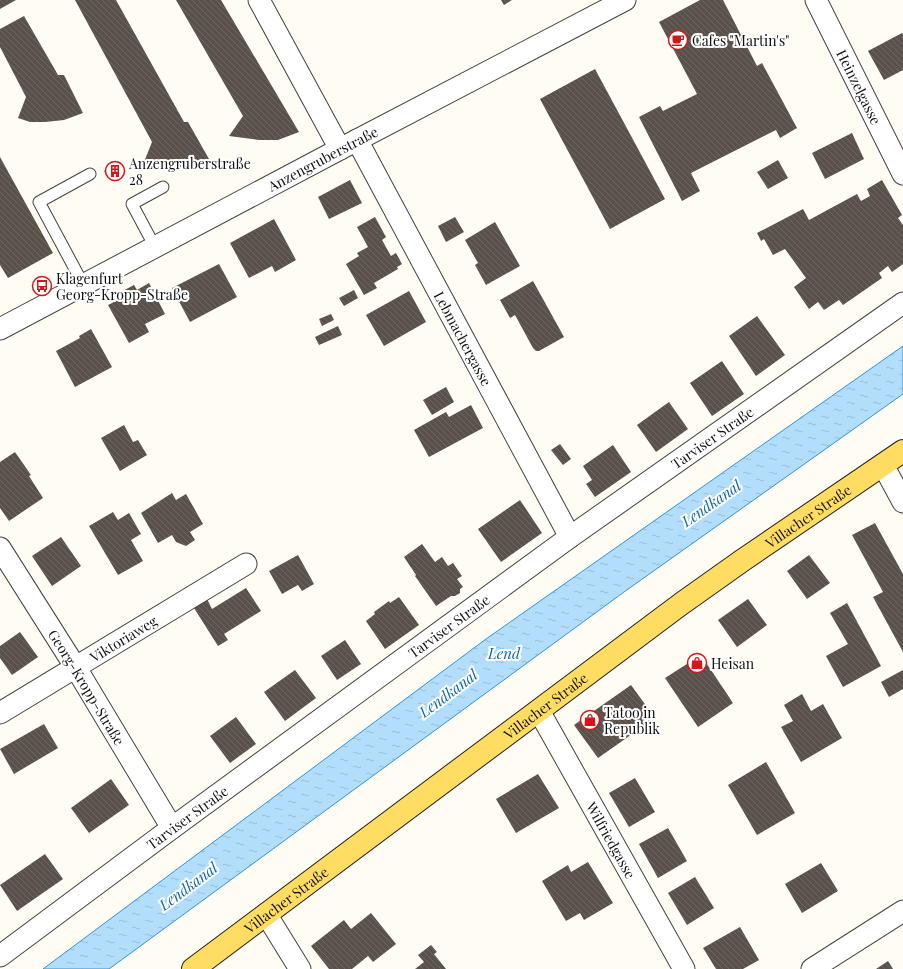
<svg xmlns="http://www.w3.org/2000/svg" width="903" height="969" viewBox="0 0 903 969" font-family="'Playfair Display',serif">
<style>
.water{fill:url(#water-ripples);stroke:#3193db}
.building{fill:url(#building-back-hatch)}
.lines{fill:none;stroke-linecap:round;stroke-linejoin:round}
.lane-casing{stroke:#434343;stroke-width:13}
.street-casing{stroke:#434343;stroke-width:23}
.primary-casing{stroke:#212121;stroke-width:24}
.lane{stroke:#fff;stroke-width:11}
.street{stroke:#fff;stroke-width:21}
.primary{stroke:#ffdd63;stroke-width:22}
.labels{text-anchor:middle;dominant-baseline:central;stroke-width:4;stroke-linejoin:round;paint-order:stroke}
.poi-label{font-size:14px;fill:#101010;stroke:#fff;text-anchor:start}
.street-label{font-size:14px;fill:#101010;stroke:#fff}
.water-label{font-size:15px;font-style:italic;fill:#0a64b1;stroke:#fff}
</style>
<defs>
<pattern id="water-ripples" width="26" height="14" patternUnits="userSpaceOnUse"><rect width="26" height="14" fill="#b2defc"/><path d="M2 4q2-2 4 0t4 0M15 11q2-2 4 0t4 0" fill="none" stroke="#98bdd7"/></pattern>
<pattern id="building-back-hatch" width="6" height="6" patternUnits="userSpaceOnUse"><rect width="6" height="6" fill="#5a514b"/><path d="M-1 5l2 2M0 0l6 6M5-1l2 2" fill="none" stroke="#6d6561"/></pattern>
</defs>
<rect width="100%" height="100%" fill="#fffdf3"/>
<!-- water -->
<polygon class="water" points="903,346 903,394 624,592 109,969 43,969 486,639"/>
<!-- building -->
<g class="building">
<polygon points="0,0 16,0 0,9"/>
<polygon points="75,0 116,0 184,122 188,122 209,159 188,168 164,168 144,162 152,142"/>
<polygon points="176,0 221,0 299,132 278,140 259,140 229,136 243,116"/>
<polygon points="501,0 512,0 504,5"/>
<polygon points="700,0 723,0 757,66 762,63 797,128 780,138 776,130 691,173 700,191 682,201 639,117 660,106 663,111 697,94 659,22"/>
<polygon points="24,16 58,75 64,75 83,113 64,120 45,122 30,122 18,118 26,97 0,47 0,29"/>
<polygon points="902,33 903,35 903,70 884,80 868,51"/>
<polygon points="595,69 665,199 610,229 540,99"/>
<polygon points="852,133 864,159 825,179 812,153"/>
<polygon points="0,157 53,253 8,278 0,265"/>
<polygon points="778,160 788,178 768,189 757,172"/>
<polygon points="120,162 125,171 110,180 104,171"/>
<polygon points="350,180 362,203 329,219 318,197"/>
<polygon points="882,180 902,215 898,218 903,225 903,264 892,272 888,266 879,273 882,278 843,305 839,300 824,310 818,302 809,309 794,287 806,278 785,249 773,255 764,239 761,241 757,233 803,209 809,220 857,194 861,201 870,196 867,189"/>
<polygon points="375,217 386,237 382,240 391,256 396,253 402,264 397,267 398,269 374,283 377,288 364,295 346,264 359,256 357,253 368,247 357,227"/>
<polygon points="455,217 464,232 446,242 438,226"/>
<polygon points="274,219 296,260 275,272 272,266 249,278 230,243"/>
<polygon points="495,222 520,266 486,285 475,265 478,263 465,240"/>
<polygon points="219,264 237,297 190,322 172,288"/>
<polygon points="533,281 564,337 539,351 536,351 533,348 515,315 510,318 500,300"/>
<polygon points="149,283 165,314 145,324 149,332 129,343 108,305 120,299 117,294 134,285 137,290"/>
<polygon points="354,290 358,298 344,306 339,298"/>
<polygon points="409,291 426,322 384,346 366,315"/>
<polygon points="331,314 334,320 322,326 319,319"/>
<polygon points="757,316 785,355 756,376 729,336"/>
<polygon points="338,326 342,335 319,345 315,337"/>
<polygon points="91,329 112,367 75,387 56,351 80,338 79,336"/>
<polygon points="722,361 744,394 712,416 690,383"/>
<polygon points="446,387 454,402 432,415 423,400"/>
<polygon points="669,402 688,429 656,452 637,425"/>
<polygon points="471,405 483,428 429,457 414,430 446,412 449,417"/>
<polygon points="124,425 133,442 138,440 147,455 120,471 101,438"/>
<polygon points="560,444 571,459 563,465 551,450"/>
<polygon points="613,445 631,472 595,497 586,484 592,480 583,466"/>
<polygon points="15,452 31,475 29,476 43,498 9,521 0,508 0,462"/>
<polygon points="172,493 176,500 186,494 203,524 190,532 195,540 186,546 176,542 172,535 158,543 141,513"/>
<polygon points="520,500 542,533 501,562 478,529"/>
<polygon points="113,512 118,520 129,513 141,534 131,540 143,561 118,575 89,526"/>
<polygon points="875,523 903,574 903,652 873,597 883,592 852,535"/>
<polygon points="61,537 81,566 52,586 32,556"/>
<polygon points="422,544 435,562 442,557 448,566 453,563 462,576 457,579 463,587 460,589 460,593 455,596 451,596 436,606 415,576 416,575 404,557"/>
<polygon points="298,555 314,584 302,591 298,585 282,594 269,571"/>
<polygon points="809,555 830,583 807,599 787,571"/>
<polygon points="246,588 261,611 224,634 228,640 218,646 194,608 207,599 212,609"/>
<polygon points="399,597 419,625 385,649 366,621 375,614 374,612 389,601 390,603"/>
<polygon points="748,599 767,625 737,647 718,620"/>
<polygon points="847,603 881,666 843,687 826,656 848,644 830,613"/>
<polygon points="20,632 38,657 12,675 0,658 0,646"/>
<polygon points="345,640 361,664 337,680 321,656"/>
<polygon points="701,655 733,703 698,727 665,678"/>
<polygon points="295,670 316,698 285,721 264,692"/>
<polygon points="903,670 903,689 889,697 881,682"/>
<polygon points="631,685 655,718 598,758 574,725"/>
<polygon points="802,694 811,711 823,704 842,738 801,762 781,727 793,721 784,705"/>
<polygon points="236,717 256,744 230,763 210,736"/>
<polygon points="44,724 58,748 14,774 0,749"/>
<polygon points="766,762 795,813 757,835 728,785"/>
<polygon points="538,774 559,808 516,833 496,799"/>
<polygon points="635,778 655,812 629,827 609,793"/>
<polygon points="111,779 129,805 89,833 71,808"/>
<polygon points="668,828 687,861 658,878 639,844"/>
<polygon points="45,854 63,879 17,911 0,885"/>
<polygon points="588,862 613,903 584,920 580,913 566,921 542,881 568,865 571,872"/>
<polygon points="821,863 838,891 802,913 785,884"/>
<polygon points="695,877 714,908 687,925 668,893"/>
<polygon points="371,913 396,944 373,962 368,956 352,969 329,969 311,946 344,920 351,929"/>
<polygon points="740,927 759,960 743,969 716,969 703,948"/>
<polygon points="431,945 437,952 434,954 446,969 415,969 424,962 418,955"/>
<polygon points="888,961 893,969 876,969"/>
</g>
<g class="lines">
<defs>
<g id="lane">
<polyline points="155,247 132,204 163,187"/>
<polyline points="83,284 39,202 90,174"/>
</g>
<g id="street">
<polyline points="259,0 340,149"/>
<path id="s1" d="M 816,0 L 903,174"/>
<path id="s2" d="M 357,140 L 570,537"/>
<path id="s3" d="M 0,329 L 340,149 L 625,0"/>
<polyline points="883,465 903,502"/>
<path id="s4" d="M 0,548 L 76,668 L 172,828"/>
<path id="s5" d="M 539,711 L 684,969"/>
<path id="s6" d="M 0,713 L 246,564"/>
<polyline points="266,914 300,969"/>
<path id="s7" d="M 0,956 L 172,828 L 570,537 L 903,303"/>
<polyline points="812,969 903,911"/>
</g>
<g id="primary">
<path id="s8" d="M 193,969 L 681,604 L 743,560 L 903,451"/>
</g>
</defs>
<!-- lane casing -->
<use href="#lane" class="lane-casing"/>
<!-- street casing -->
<use href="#street" class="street-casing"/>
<!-- primary casing -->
<use href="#primary" class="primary-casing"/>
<!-- lane -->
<use href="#lane" class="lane"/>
<!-- street -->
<use href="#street" class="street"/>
<!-- primary -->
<use href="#primary" class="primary"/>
</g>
<!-- icons -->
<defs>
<symbol id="cafe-ring" viewBox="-11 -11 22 22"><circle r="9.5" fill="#fff" stroke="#d0181c" stroke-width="1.5"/><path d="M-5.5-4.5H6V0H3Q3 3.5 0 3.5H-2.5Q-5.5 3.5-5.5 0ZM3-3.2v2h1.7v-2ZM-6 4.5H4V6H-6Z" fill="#d0181c"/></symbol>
<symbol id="building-ring" viewBox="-11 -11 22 22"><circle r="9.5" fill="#fff" stroke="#d0181c" stroke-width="1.5"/><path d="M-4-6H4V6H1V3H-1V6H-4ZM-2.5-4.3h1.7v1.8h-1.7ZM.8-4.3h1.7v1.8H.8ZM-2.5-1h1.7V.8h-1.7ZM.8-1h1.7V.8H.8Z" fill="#d0181c"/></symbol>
<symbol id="bus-ring" viewBox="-11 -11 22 22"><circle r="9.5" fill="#fff" stroke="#d0181c" stroke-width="1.5"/><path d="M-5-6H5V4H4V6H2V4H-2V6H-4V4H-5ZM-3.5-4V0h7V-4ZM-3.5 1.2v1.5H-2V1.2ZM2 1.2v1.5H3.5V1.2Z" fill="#d0181c"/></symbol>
<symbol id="shop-ring" viewBox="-11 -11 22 22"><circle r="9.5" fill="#fff" stroke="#d0181c" stroke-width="1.5"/><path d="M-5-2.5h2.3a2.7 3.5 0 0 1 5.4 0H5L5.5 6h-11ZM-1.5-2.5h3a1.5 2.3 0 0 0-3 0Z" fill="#d0181c"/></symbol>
</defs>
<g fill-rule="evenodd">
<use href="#cafe-ring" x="667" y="29" width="22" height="22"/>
<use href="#building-ring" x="104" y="160" width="22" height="22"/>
<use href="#bus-ring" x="31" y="275" width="22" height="22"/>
<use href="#shop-ring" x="686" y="652" width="22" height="22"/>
<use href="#shop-ring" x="579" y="709" width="22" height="22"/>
</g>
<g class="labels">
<!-- poi labels -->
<g class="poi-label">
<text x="692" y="40">Cafes "Martin's"</text>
<text x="129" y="163">Anzengruberstraße<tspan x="129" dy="16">28</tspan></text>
<text x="56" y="278">Klagenfurt<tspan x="56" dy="16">Georg-Kropp-Straße</tspan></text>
<text x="711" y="663">Heisan</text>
<text x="604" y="712">Tatoo in<tspan x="604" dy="16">Republik</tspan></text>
</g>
<!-- street labels -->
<g class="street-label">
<text stroke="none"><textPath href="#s1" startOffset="97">Heinzelgasse</textPath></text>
<text stroke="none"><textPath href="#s3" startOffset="365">Anzengruberstraße</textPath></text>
<text stroke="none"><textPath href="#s2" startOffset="225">Lebmachergasse</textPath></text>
<text stroke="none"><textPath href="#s7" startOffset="881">Tarviser Straße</textPath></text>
<text stroke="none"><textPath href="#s8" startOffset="764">Villacher Straße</textPath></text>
<text stroke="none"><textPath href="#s7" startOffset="557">Tarviser Straße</textPath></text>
<text stroke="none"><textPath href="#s6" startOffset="144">Viktoriaweg</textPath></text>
<text stroke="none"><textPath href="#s4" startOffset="164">Georg-Kropp-Straße</textPath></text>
<text stroke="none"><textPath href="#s8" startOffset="440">Villacher Straße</textPath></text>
<text stroke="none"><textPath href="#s7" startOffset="233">Tarviser Straße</textPath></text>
<text stroke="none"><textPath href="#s5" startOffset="148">Wilfriedgasse</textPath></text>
<text stroke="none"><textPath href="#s8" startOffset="116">Villacher Straße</textPath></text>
</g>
<!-- water labels -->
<g class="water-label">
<text transform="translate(711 503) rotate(-35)">Lendkanal</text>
<text x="504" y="653">Lend</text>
<text transform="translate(448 693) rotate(-37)">Lendkanal</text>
<text transform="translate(188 886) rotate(-37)">Lendkanal</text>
</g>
</g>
</svg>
